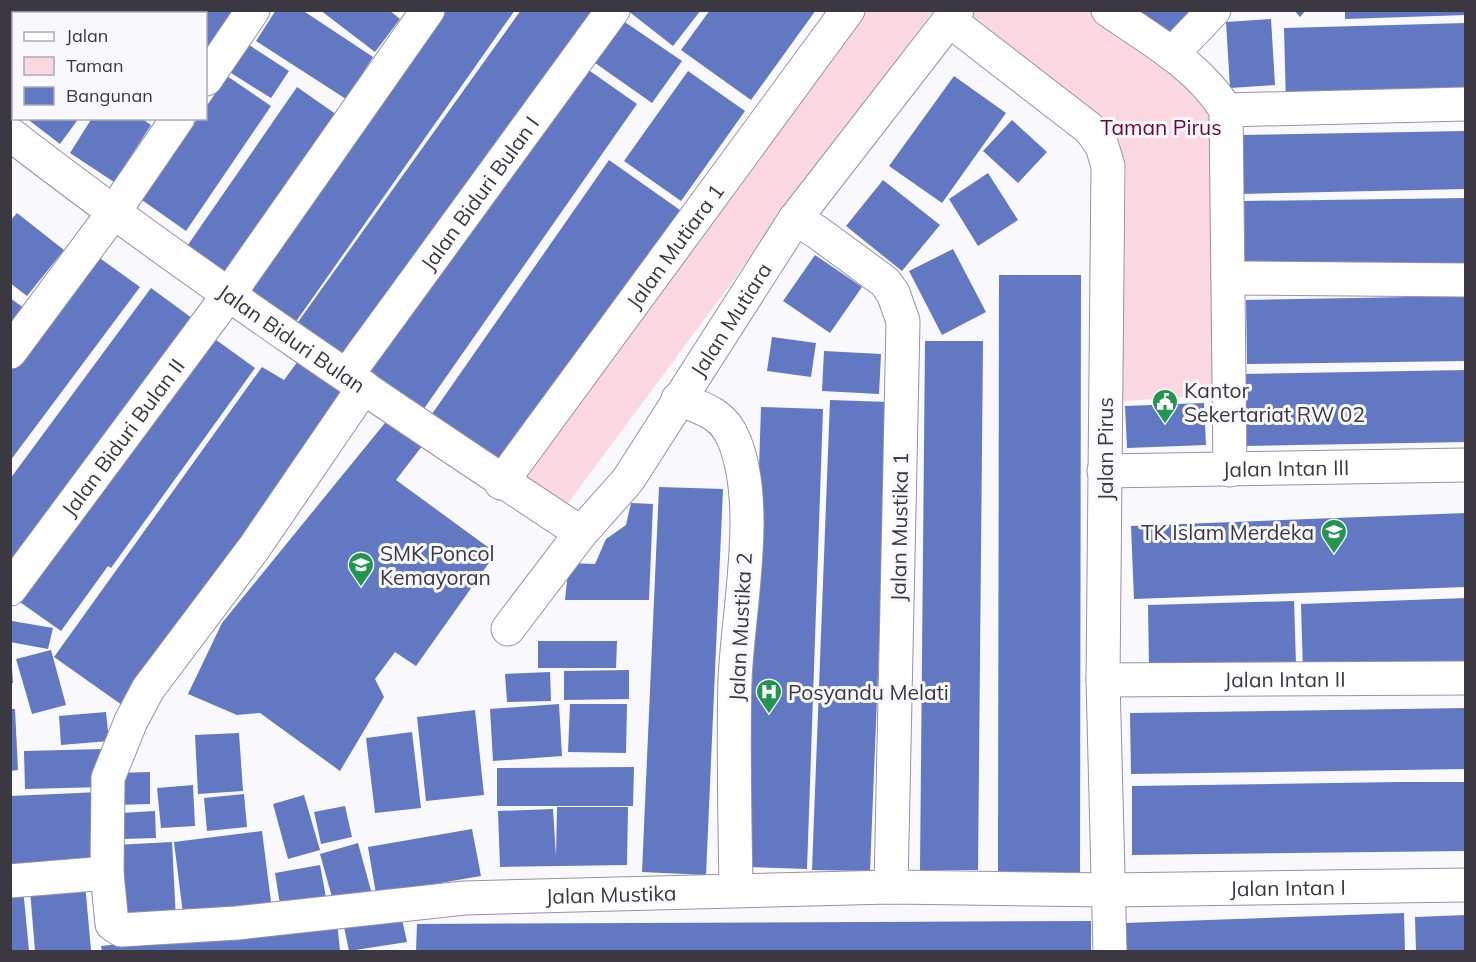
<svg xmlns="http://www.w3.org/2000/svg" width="1476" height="962" viewBox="0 0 1476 962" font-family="Mulish,sans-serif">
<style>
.green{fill:#fbd7e2}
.building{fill:#6278c2}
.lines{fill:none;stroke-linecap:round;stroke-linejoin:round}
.minor-casing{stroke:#9891a8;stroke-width:35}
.minor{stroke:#fff;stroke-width:33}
.labels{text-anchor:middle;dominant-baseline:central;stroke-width:6;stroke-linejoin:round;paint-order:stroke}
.park-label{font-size:21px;fill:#72003b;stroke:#f9f8fd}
.street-label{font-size:21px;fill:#3b3842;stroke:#f9f8fd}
.poi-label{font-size:21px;fill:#3b3842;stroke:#f9f8fd;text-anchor:start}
</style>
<rect width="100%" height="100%" fill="#f9f8fd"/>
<!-- green -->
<g class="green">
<polygon points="844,11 933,11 551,526 510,500"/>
<polygon points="975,11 1098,11 1157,47 1212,113 1219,395 1122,401 1126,169 1101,123 969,23"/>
</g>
<!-- building -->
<g class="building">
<polygon points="17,10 43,10 47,14 21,14"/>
<polygon points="92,10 121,10 125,14 90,14"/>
<polygon points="130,10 160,10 157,14 134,14"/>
<polygon points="172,10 238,10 206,53 206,14 169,14"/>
<polygon points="276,10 302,10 373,57 346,99 256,41"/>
<polygon points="320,10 389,10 400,19 375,52"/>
<polygon points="444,10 515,10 295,323 247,289"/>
<polygon points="521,10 605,10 349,368 293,329"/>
<polygon points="627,10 701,10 673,46"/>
<polygon points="710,10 816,10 751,100 681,50"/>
<polygon points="1139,10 1192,10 1167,37"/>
<polygon points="1294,10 1306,10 1300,17"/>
<polygon points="1345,10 1466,10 1466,15 1345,19"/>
<polygon points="10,12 14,14 14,62 10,60"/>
<polygon points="616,16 682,61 652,103 588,58"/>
<polygon points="1271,19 1275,85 1230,88 1226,22"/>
<polygon points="1466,23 1466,98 1286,104 1284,28"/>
<polygon points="249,45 289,71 271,98 231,73"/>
<polygon points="580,64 637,104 423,410 366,370"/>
<polygon points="688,71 745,111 681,201 624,161"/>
<polygon points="227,76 271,106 186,231 142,200 198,118 206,118 206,107"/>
<polygon points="954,76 1006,113 942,203 889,166"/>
<polygon points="297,87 340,117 223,285 181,255"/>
<polygon points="26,118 79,118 60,144"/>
<polygon points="92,118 141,118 151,125 114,182 70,153"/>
<polygon points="1012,120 1047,152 1018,183 983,151"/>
<polygon points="1466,131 1466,189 1240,194 1239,135"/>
<polygon points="609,160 680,210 504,464 432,414"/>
<polygon points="988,173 1018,220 978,246 949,199"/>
<polygon points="883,180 940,225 902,271 846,226"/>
<polygon points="1466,198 1466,263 1245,266 1244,201"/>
<polygon points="17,213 64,250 27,296 10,283 10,221"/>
<polygon points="953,249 986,312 942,335 909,271"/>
<polygon points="94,254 140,287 10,461 10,366"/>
<polygon points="815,255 862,287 830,333 783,301"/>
<polygon points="999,275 1081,275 1080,874 998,874"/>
<polygon points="151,288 196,321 10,572 10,479"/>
<polygon points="1466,296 1466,361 1247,364 1246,300"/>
<polygon points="10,298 24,308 10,325"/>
<polygon points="208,334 255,368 111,568 108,566 61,631 17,600"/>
<polygon points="772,337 816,343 811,377 767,371"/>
<polygon points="925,341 983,341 978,870 920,870"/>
<polygon points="824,351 881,354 879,394 822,391"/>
<polygon points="301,357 349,388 122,705 54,657 262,367 284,380"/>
<polygon points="1466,370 1466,442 1241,446 1240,374"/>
<polygon points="830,400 889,402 870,871 812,870"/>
<polygon points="1204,403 1206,445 1127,448 1125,406"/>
<polygon points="761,407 823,409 807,869 746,867"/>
<polygon points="389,418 426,441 396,480 496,553 416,666 395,652 375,679 384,697 340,771 260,713 237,715 188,694 222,623"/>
<polygon points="659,487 723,489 706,875 642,872"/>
<polygon points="631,503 653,504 649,600 565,600 569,563 595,564 606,539 626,525"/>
<polygon points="1466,513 1466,587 1134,599 1131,526"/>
<polygon points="1466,598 1466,666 1303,672 1301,604"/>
<polygon points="1294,601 1296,665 1149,669 1148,605"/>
<polygon points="12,621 53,628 48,649 10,642"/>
<polygon points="538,641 617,641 616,668 538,668"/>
<polygon points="51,650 66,705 32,714 16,659"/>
<polygon points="10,668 12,668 13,683 10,683"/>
<polygon points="629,670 629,699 564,700 564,671"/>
<polygon points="550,672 551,701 507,702 505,674"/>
<polygon points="559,704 562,756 493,761 490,709"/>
<polygon points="570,704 627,704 626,753 568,752"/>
<polygon points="1466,708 1466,769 1131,774 1130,713"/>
<polygon points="10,709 15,709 18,770 10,771"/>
<polygon points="475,710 484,795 426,801 417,717"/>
<polygon points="106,712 109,741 61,745 59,716"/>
<polygon points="412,732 421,808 375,813 366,738"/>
<polygon points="239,733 243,791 198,794 195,735"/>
<polygon points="104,749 104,787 25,789 24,751"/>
<polygon points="634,767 633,806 497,806 497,768"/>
<polygon points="150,772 150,804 116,805 116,773"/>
<polygon points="1399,782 1466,782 1466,851 1132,855 1132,786"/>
<polygon points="193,785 195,826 161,828 157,788"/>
<polygon points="100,792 103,865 10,870 10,796"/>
<polygon points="244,794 247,827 207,831 204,798"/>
<polygon points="304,795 320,850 288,859 273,804"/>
<polygon points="345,806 352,837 321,844 314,812"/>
<polygon points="557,807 628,807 627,865 500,867 498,811 553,809 556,856"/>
<polygon points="155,811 156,838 122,839 121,813"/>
<polygon points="472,829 481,876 376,894 368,847"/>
<polygon points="262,831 272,910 184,922 174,842"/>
<polygon points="172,842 176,920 118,923 115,845"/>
<polygon points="358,843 373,898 335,908 320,854"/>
<polygon points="320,865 328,908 282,917 275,873"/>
<polygon points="85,884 91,950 35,951 30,890"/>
<polygon points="23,888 29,951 10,951 10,889"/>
<polygon points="400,910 407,942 349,951 343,922"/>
<polygon points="1404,913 1405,951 1126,951 1125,923"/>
<polygon points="1466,915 1466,951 1416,951 1415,917"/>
<polygon points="1091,921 1091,951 416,951 417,924"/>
<polygon points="337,922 340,951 102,951 101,946"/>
</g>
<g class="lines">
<defs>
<g id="minor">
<path d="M 1108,10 C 1151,40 1198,65 1226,110 L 1230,470"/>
<polyline points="70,14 72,10"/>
<polyline points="949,20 1090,129 1102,146 1108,166 1103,680 1110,952"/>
<polyline points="1172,54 1214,10"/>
<polyline points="206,79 253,10"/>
<polyline points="10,96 14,92"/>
<polyline points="1226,110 1466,104"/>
<path id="s1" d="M 10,134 C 194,276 388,405 581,533"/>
<polyline points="795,219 817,232 885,282 893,293 903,321 891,887"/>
<polyline points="1228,278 1466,280"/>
<polyline points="10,352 113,213 178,118"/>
<path id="s2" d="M 347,375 L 613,10"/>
<path d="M 678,399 C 703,408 724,414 734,440 C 761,506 738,609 735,680 C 733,749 735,819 736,889"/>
<path id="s3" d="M 1104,471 L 1466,465"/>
<path id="s4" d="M 501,483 L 848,10"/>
<path id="s5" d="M 10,589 L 229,294 L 428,10"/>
<path id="s6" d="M 508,629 L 581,533 L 628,480 L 795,219 L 957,10"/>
<path id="s7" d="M 1103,680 L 1466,678"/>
<polyline points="107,873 108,778 131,721 148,689 254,548 364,387"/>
<path id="s8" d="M 10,881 L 107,873 L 112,924 L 121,930 L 237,923 L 464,898 L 891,887 L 1109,890 L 1466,885"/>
</g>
</defs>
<!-- minor casing -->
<use href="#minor" class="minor-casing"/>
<!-- minor -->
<use href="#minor" class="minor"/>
</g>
<!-- icons -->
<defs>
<symbol id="civic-pin" viewBox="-11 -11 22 30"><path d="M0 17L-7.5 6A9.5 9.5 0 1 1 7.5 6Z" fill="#239550" stroke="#f9f8fd"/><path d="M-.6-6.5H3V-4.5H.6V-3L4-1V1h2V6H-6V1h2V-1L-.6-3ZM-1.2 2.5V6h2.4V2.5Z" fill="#fff"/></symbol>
<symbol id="school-pin" viewBox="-11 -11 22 30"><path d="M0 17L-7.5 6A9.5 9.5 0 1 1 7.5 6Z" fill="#239550" stroke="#f9f8fd"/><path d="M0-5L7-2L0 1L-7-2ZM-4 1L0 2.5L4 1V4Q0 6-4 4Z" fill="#fff"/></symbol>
<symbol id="hospital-pin" viewBox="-11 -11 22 30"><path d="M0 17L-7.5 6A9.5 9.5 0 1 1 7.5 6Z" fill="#239550" stroke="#f9f8fd"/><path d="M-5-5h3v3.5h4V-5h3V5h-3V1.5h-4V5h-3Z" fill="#fff"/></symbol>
</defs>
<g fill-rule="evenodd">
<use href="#civic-pin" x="1150" y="387" width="30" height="40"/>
<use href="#school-pin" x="1319" y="517" width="30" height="40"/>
<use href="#school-pin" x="346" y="550" width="30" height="40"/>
<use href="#hospital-pin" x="754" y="677" width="30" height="40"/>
</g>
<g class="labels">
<!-- park labels -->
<g class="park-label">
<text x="1161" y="127">Taman Pirus</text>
</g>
<!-- street labels -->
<g class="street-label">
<text stroke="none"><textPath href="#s2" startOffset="225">Jalan Biduri Bulan I</textPath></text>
<text stroke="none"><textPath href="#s4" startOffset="294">Jalan Mutiara 1</textPath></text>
<text stroke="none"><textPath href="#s6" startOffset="382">Jalan Mutiara</textPath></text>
<text stroke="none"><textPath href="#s1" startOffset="348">Jalan Biduri Bulan</textPath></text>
<text stroke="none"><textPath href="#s5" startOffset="189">Jalan Biduri Bulan II</textPath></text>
<text transform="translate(1105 449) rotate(-90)">Jalan Pirus</text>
<text stroke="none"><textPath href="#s3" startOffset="182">Jalan Intan III</textPath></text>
<text transform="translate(899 527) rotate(-89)">Jalan Mustika 1</text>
<text transform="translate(740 627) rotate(-87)">Jalan Mustika 2</text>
<text stroke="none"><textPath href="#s7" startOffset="182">Jalan Intan II</textPath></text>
<text stroke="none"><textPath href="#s8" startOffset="1328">Jalan Intan I</textPath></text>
<text stroke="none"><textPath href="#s8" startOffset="651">Jalan Mustika</textPath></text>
</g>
<!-- poi labels -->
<g class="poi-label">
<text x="1184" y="390">Kantor<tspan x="1184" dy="24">Sekertariat RW 02</tspan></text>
<text x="1314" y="532" text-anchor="end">TK Islam Merdeka</text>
<text x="380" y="553">SMK Poncol<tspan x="380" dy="24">Kemayoran</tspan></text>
<text x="788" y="692">Posyandu Melati</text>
</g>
</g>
<!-- border -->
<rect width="1476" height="962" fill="none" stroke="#3b3842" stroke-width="24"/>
<!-- legend -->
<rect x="12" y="12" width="195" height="108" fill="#f9f8fd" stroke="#adabb2" stroke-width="1.5"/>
<rect x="24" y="32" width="30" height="9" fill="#ffffff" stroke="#adabb2" stroke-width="1.5"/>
<text x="66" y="42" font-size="18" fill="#3b3842">Jalan</text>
<rect x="24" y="57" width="30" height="18" fill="#fbd7e2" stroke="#adabb2" stroke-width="1.5"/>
<text x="66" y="72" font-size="18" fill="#3b3842">Taman</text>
<rect x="24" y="87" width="30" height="18" fill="#6278c2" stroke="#adabb2" stroke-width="1.5"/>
<text x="66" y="102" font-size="18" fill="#3b3842">Bangunan</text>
</svg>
